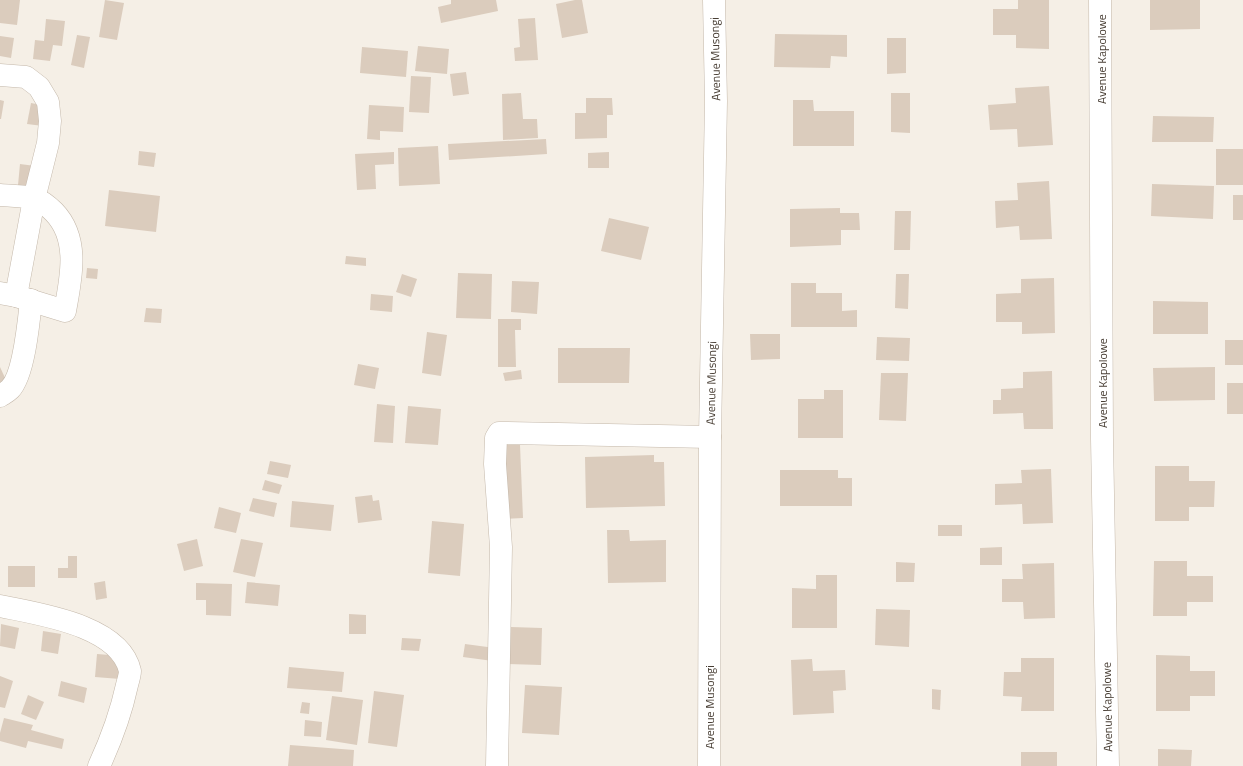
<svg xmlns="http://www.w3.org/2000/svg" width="1243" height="766" viewBox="0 0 1243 766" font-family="'Titillium Web',sans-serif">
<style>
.building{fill:#dbccbd}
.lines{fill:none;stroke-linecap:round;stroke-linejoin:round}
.minor-casing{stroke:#c4b8aa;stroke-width:23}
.minor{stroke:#fff;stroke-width:22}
.labels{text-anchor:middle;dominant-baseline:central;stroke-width:3;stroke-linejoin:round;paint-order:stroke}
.street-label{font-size:12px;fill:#483e34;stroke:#fff}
</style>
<rect width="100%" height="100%" fill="#f5efe6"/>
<!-- building -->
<g class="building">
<polygon points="0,0 20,0 17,25 0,23"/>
<polygon points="105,0 124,3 117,40 99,37"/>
<polygon points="451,0 496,0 498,11 441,23 438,7 451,4"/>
<polygon points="575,0 582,0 588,33 562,38 556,4"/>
<polygon points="1018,0 1049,0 1049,49 1016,48 1016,35 993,35 993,9 1018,9"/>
<polygon points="1150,0 1200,0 1200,29 1150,30"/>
<polygon points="535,18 538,60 515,61 514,48 520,47 518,19"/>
<polygon points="46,19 65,21 62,46 53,45 50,61 33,59 35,40 44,41"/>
<polygon points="775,34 847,35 847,57 831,56 830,68 774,67"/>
<polygon points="77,35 90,37 84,68 71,65"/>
<polygon points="0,36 14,38 11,58 0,56"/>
<polygon points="887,38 906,38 906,73 887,74"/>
<polygon points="418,46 449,49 447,74 415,71"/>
<polygon points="362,47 408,51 406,77 360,73"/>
<polygon points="466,72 469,94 453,96 450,74"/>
<polygon points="411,76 431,77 429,113 409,112"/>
<polygon points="1049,86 1053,145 1018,147 1017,129 990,130 988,105 1016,103 1015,88"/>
<polygon points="521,93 523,119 537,119 538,138 503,140 502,94"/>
<polygon points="891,93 910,93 910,133 891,132"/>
<polygon points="586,98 612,98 613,115 607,115 607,138 575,139 575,113 586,113"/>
<polygon points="0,100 4,101 1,119 0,119"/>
<polygon points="793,100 813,100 814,111 854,111 854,146 793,146"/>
<polygon points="31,103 46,106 43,126 27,124"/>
<polygon points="369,105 404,107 403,132 380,131 380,140 367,139"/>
<polygon points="1153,116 1214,117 1213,142 1152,142"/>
<polygon points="546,139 547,154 449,160 448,144"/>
<polygon points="438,146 440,184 399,186 398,148"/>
<rect x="1216" y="149" width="27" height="36"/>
<polygon points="139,151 156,153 154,167 138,165"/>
<polygon points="394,152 394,164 375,165 376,189 357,190 355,154"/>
<polygon points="609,152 609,168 588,168 588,153"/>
<polygon points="20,164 35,166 32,187 18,185"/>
<polygon points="1049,181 1052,239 1020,240 1019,226 996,228 995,201 1018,200 1017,183"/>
<polygon points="1152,184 1214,186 1213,219 1151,216"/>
<polygon points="109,190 160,196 156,232 105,226"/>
<rect x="1233" y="195" width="10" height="25"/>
<polygon points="840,208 840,213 859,213 860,230 841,230 841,245 790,247 790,209"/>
<polygon points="895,211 911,211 910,250 894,250"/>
<polygon points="609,218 649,227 641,260 601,251"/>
<polygon points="346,256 366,258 366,266 345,264"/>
<polygon points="87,268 98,269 97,279 86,278"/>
<polygon points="458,273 492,274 491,319 456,318"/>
<polygon points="402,274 417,279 411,297 396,292"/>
<polygon points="896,274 909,274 908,309 895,308"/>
<polygon points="1054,278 1055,333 1022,334 1022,322 996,322 996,294 1021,293 1021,279"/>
<polygon points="512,281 539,282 537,314 511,312"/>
<polygon points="791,283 816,283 816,293 842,293 842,311 857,310 857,327 791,327"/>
<polygon points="371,294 393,296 392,312 370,310"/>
<polygon points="1153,301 1208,302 1208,334 1153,334"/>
<polygon points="146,308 162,309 161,323 144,322"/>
<polygon points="498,319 521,319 521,330 515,330 516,367 498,367"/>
<polygon points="427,332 447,335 441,376 422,373"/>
<polygon points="750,334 780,334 780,359 751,360"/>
<polygon points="877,337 910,338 909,361 876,360"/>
<rect x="1225" y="340" width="18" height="25"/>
<polygon points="558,348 630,348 629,383 558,383"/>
<polygon points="358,364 379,368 375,389 354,385"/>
<polygon points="0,367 6,380 0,383"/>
<polygon points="1215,367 1215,400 1154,401 1153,368"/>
<polygon points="521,370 522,379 505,381 503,373"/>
<polygon points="1052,371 1053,429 1024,429 1023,413 993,414 993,400 1001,400 1001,389 1023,388 1023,372"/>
<polygon points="881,373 908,373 906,421 879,420"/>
<rect x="1227" y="383" width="16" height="31"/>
<polygon points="824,390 843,390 843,438 798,438 798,399 824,399"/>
<polygon points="377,404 395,406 393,443 374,442"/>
<polygon points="408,406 441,409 438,445 405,443"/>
<polygon points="503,445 520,445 523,518 505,519"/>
<polygon points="654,455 654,462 664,462 665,506 586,508 585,457"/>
<polygon points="270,461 291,465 288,478 267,474"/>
<polygon points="1155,466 1189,466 1189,481 1215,481 1214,507 1189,507 1189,521 1155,521"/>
<polygon points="1051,469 1053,523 1023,524 1022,504 995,505 995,484 1022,483 1021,470"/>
<polygon points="780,470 838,470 838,478 852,478 852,506 780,506"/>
<polygon points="265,480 282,485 279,494 262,490"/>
<polygon points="372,495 373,501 379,500 382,520 358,523 355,497"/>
<polygon points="253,498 277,503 274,517 249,511"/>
<polygon points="292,501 334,505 331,531 290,527"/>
<polygon points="219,507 241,513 236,533 214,528"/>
<polygon points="432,521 464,524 460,576 428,573"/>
<rect x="938" y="525" width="24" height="11"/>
<polygon points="607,530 629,530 630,541 666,540 666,582 608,583"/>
<polygon points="197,539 203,566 184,571 177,544"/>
<polygon points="241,539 263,543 255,577 233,572"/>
<polygon points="1002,547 1002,565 980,565 980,548"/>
<polygon points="68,556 77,556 77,578 58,578 58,568 68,568"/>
<polygon points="1154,561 1187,561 1187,576 1213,576 1213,602 1187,602 1187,616 1153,616"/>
<polygon points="896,562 915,563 914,582 896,582"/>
<polygon points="1054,563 1055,618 1024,619 1023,602 1002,602 1002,579 1023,579 1022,564"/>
<rect x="8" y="566" width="27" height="21"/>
<polygon points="816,575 837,575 837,628 792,628 792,588 816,589"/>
<polygon points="105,581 107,598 96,600 94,583"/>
<polygon points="247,582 280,585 278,606 245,603"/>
<polygon points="196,583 232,584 231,616 206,615 206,600 196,600"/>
<polygon points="876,609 910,610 909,647 875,645"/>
<polygon points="349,614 366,615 366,634 349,634"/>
<polygon points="1,624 19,628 15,649 0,646"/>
<polygon points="511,627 542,628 541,665 504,664 506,633 511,633"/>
<polygon points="43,631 61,634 58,654 41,651"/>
<polygon points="402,638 421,639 419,651 401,650"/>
<polygon points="465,644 495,648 493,661 463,657"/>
<polygon points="97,654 122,656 120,679 95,677"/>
<polygon points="1156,655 1190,656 1190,671 1215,671 1215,696 1190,696 1190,711 1156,711"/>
<polygon points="1021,658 1054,658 1054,711 1021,711 1022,697 1003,696 1004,672 1021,672"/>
<polygon points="812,659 813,671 845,670 846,690 833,691 834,713 793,715 791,660"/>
<polygon points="289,667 344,672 342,692 287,688"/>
<polygon points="0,676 13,681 5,708 0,707"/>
<polygon points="61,681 87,688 84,703 58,696"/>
<polygon points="525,685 562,687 559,735 522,733"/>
<polygon points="932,689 941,690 940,710 932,709"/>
<polygon points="374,691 404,695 397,747 368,743"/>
<polygon points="28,695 44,702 36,720 21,714"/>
<polygon points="332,696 363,700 357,745 326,740"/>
<polygon points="302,702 310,703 309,714 300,713"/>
<polygon points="4,718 33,725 31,730 64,739 62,749 28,741 26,748 0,741 0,733"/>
<polygon points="305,720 322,722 321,737 304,736"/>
<polygon points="290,745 354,750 353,766 288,766"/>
<polygon points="1158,749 1192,750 1191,766 1158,766"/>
<rect x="1021" y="752" width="36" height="14"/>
</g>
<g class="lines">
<defs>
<g id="minor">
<polyline points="1100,0 1102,439 1108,766"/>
<polyline points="0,75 26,77 39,87 48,102 50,121 48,143 34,199 16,296"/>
<path d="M 0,195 C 11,196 23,196 34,198 C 42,201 48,206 54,212 C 80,239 71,278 65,311 L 16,296 L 0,293"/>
<path d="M 0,396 C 3,394 7,392 10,389 C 24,375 29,320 31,300"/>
<path d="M 0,606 C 38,614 120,625 130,671 C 130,675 128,681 127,685 C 121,713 111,740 99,766"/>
<polyline points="497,766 501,547 495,464 496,438 499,433 507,433 710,437"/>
<polyline points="709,766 710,437 716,101 714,0"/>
</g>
</defs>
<!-- minor casing -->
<use href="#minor" class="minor-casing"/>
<!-- minor -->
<use href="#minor" class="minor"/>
</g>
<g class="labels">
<!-- street labels -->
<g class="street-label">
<text transform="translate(715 59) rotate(-91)">Avenue Musongi</text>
<text transform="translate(1101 59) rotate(-90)">Avenue Kapolowe</text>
<text transform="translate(711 383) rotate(-89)">Avenue Musongi</text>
<text transform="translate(1102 383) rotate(-90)">Avenue Kapolowe</text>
<text transform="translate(709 707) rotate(-90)">Avenue Musongi</text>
<text transform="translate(1107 707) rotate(-91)">Avenue Kapolowe</text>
</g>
</g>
</svg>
